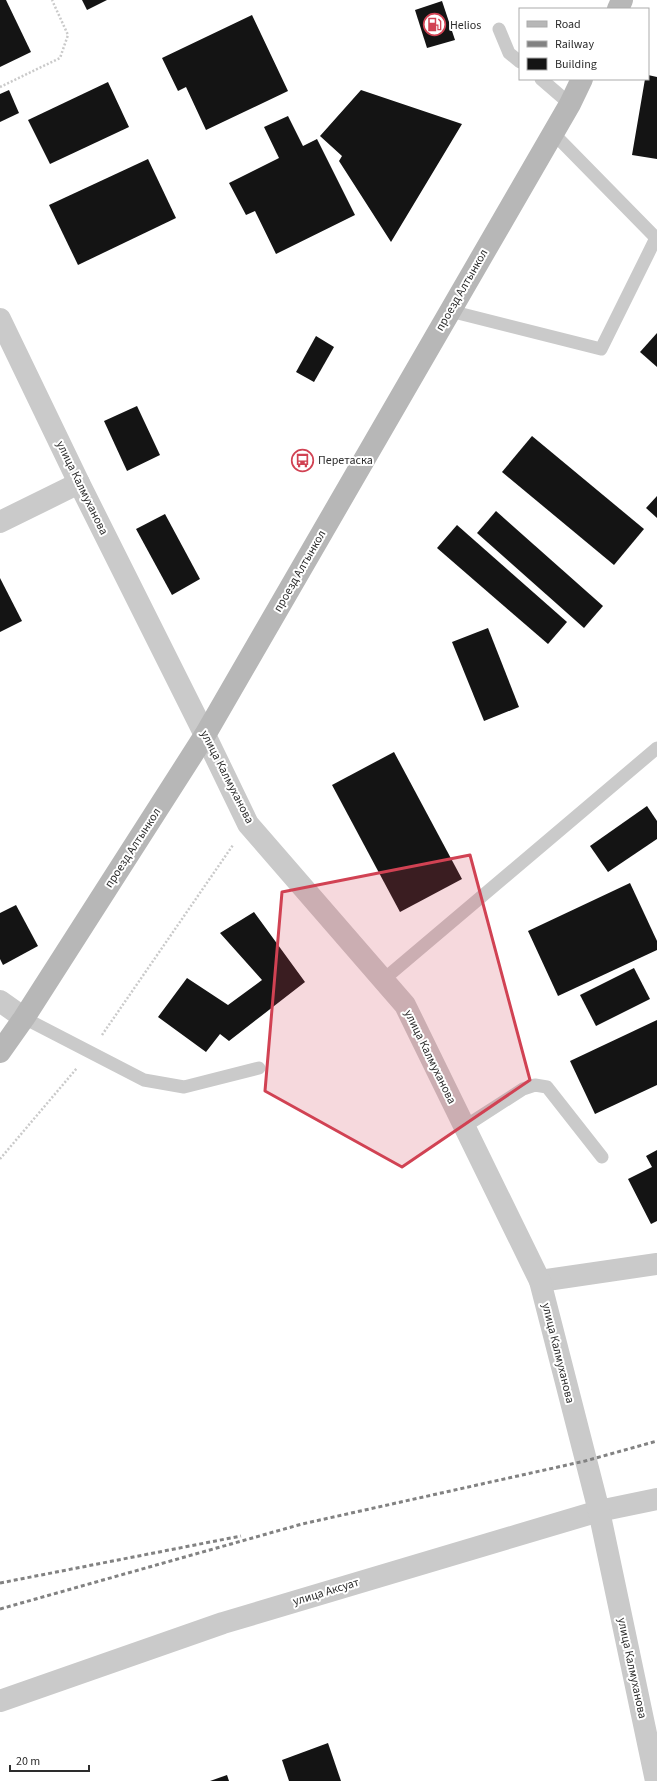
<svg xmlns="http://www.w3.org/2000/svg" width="657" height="1781" viewBox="0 0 657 1781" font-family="'Source Sans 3',sans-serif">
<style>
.building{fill:#141414}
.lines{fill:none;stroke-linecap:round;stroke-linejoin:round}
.path{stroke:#cacaca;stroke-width:2.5;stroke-dasharray:2 2;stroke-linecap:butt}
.service{stroke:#cacaca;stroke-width:13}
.minor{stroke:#cacaca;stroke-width:22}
.tertiary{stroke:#cacaca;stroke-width:22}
.secondary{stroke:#b7b7b7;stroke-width:22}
.rail{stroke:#828282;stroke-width:3;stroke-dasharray:4 3;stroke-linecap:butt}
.marked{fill:#d14253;fill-opacity:0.2;stroke:#d14253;stroke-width:3;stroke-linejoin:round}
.labels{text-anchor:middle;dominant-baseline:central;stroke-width:4;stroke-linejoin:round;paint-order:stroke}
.poi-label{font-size:12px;fill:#2d2d2d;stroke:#fff;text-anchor:start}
.street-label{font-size:12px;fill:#2d2d2d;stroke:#fff}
</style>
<rect width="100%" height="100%" fill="#fff"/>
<!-- building -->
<g class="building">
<polygon points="0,0 6,0 31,52 0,67"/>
<polygon points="82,0 107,0 87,10"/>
<polygon points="442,1 455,40 427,48 415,10"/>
<polygon points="252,15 288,91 206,130 186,87 178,91 162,58"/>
<polygon points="648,75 657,77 657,159 632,155 645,79 648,79"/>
<polygon points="108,82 129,127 50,164 28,120"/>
<polygon points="9,90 19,113 0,122 0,94"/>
<polygon points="361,90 462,124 391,242 339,161 342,156 320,136"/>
<polygon points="288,116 303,146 317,139 355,215 276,254 255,211 246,215 229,183 279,158 264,127"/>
<polygon points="148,159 176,218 78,265 49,205"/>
<polygon points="657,333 657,367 640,352"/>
<polygon points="316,336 334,347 314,382 296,372"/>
<polygon points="137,406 160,455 127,471 104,421"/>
<polygon points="532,436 644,529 614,565 502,472"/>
<polygon points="657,496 657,518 646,508"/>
<polygon points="496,511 603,606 584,628 477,533"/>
<polygon points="165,514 200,579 172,595 136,529"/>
<polygon points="457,525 567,622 548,644 437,548"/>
<polygon points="0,578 22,621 0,632"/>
<polygon points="488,628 519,707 484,721 452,642"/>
<polygon points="394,752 462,879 400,912 332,785"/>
<polygon points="647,806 657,821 657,839 608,872 590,846"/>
<polygon points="630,883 657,941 657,950 558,996 528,931"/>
<polygon points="16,905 38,946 3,965 0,959 0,913"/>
<polygon points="254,912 305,982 229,1041 220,1034 206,1052 158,1017 187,978 228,1005 262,980 220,933"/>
<polygon points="634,968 650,999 596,1026 580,995"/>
<polygon points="657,1020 657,1085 595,1114 570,1061"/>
<polygon points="657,1150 657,1221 651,1224 628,1179 652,1167 646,1156"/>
<polygon points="328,1743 341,1781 289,1781 282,1760"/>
<polygon points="227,1775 229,1781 210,1781"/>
</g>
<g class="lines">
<!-- path -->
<g class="path">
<polyline points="0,87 60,58 68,35 52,0"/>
<polyline points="102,1035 233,845"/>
<polyline points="0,1159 77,1068"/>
</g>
<!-- service -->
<g class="service">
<polyline points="499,29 509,53 520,62"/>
<polyline points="541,79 570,104"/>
<polyline points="450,311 601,349 656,238 553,133"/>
<polyline points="383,980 657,748"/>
<polyline points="24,1018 144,1080 184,1087 259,1068"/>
<polyline points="464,1127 523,1089 535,1085 547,1087 602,1157"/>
</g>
<!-- minor -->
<g class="minor">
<polyline points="0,319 79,483 205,735"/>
<polyline points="0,522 79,483"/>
<polyline points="0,1001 24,1018"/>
<polyline points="540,1281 657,1264"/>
<polyline points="0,1701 223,1623 599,1511 657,1499"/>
</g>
<!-- tertiary -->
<polyline class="tertiary" points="205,735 248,824 405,1005 540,1281 599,1511 656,1781"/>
<!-- secondary -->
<g class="secondary">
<polyline points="618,9 622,0"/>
<polyline points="0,1052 24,1018 205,735 570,104 582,79"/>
</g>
<!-- rail -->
<g class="rail">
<polyline points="0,1583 241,1536"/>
<polyline points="0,1609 302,1524 585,1461 657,1441"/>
</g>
</g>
<!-- marked area -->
<path class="marked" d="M 470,855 L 530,1080 L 402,1167 L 265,1091 L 282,892 Z"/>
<!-- icons -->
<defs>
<symbol id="fuel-ring" viewBox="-11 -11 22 22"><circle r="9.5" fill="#fff" stroke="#d14253" stroke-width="1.5"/><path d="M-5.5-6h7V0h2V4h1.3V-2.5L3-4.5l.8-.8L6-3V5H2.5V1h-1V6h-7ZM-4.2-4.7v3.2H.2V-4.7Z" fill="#d14253"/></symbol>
<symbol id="bus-ring" viewBox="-11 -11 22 22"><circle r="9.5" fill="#fff" stroke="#d14253" stroke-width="1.5"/><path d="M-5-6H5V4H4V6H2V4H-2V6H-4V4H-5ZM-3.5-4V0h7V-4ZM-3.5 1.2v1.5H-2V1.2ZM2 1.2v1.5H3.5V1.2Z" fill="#d14253"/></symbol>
</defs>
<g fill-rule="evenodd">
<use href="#fuel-ring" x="422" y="12" width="25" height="25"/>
<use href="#bus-ring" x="290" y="448" width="25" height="25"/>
</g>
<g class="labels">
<!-- poi labels -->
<g class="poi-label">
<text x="450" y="25">Helios</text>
<text x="318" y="460">Перетаска</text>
</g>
<!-- street labels -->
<g class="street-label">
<text transform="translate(462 290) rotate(-60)">проезд Алтынкол</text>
<text transform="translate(82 488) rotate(64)">улица Калмуханова</text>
<text transform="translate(300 571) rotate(-60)">проезд Алтынкол</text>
<text transform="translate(227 777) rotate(63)">улица Калмуханова</text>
<text transform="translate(133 848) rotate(-57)">проезд Алтынкол</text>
<text transform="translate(430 1057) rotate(64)">улица Калмуханова</text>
<text transform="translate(558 1353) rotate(76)">улица Калмуханова</text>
<text transform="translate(326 1592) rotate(-17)">улица Аксуат</text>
<text transform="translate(632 1668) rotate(78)">улица Калмуханова</text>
</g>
</g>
<!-- legend -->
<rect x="519" y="8" width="130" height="72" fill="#ffffff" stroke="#ababab"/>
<rect x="527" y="21" width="20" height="6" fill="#b7b7b7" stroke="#ababab"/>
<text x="555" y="28" font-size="12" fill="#2d2d2d">Road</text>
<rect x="527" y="41" width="20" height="6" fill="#828282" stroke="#ababab"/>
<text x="555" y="48" font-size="12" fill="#2d2d2d">Railway</text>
<rect x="527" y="58" width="20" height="12" fill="#141414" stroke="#ababab"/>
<text x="555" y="68" font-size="12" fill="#2d2d2d">Building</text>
<!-- scale -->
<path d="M10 1765v6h79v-6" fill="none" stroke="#2d2d2d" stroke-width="2"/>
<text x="16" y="1765" font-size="12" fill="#2d2d2d" stroke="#ffffff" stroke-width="3" paint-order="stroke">20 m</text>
</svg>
